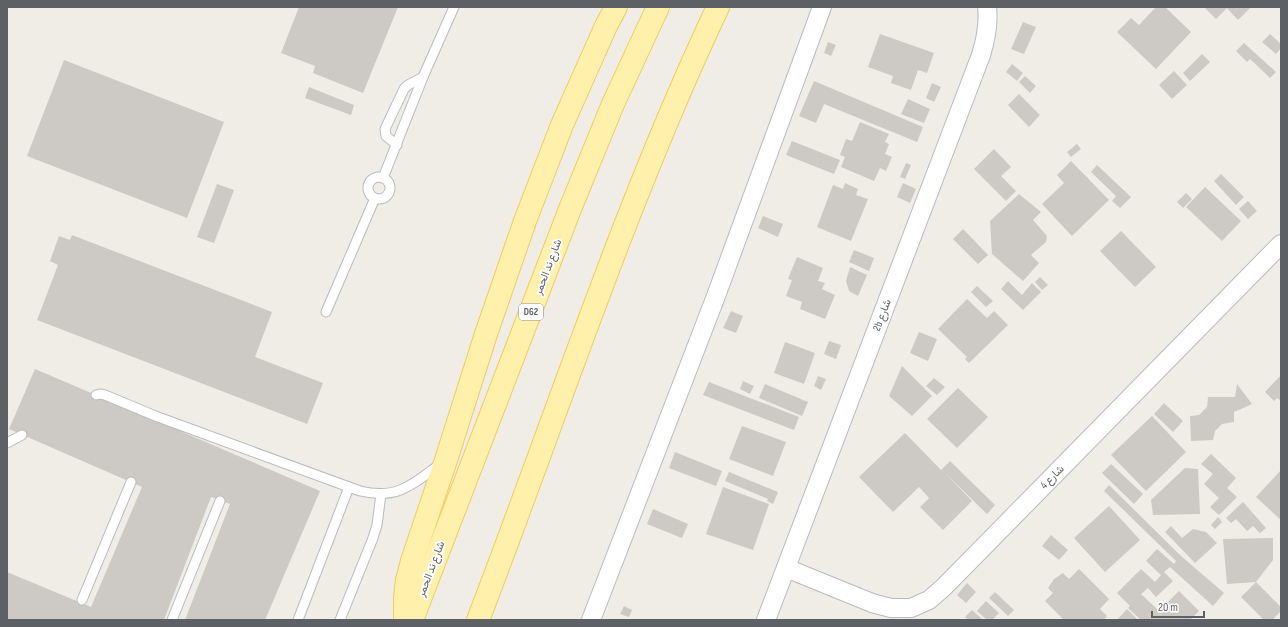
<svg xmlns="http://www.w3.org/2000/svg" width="1288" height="627" viewBox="0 0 1288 627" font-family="'Sofia Sans Condensed',Vazirmatn,sans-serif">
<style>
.building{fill:#cdcac5}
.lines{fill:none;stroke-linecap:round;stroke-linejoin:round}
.lane-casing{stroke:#b8bbbf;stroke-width:11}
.street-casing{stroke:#b8bbbf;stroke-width:20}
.primary-casing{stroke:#f5c95a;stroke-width:24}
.lane{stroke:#fff;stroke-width:9}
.street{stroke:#fff;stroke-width:18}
.primary{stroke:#fff1ab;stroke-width:22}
.labels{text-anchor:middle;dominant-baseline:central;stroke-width:3.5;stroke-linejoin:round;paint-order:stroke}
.shield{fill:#fff;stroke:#8e9094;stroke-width:1}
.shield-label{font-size:10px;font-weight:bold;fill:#5d6166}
.street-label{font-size:11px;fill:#5d6166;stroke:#fff}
</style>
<rect width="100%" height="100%" fill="#f0ede6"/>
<!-- building -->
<g class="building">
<polygon points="299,7 398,7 363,93 313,73 315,66 281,53"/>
<polygon points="1156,7 1165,7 1191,32 1156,69 1117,32 1131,18 1139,25"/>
<polygon points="1204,7 1251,7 1238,20 1227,8 1216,19"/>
<polygon points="1023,22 1036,27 1024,54 1011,49"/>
<polygon points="880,34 934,53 927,73 918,70 911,90 891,83 893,76 868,67"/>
<polygon points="1270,34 1281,44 1281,48 1276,54 1262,42"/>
<polygon points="828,42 836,45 831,56 824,53"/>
<polygon points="1244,43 1276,72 1270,78 1250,59 1247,62 1236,51"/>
<polygon points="1202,54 1210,62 1190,81 1183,73"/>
<polygon points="64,60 224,122 187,218 27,156"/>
<polygon points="1012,64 1023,73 1017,81 1006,72"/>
<polygon points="1174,71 1187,85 1172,99 1159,85"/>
<polygon points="1025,76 1036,86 1030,93 1019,82"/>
<polygon points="814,81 923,127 917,142 824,104 816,123 799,116"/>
<polygon points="932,83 941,87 934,102 926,98"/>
<polygon points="309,87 354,105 351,115 305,98"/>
<polygon points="1019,94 1040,115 1029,127 1008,105"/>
<polygon points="908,99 930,109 924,123 901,114"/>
<polygon points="860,122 889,134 885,142 889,144 885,154 892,157 886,171 880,168 874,181 841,167 845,157 840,155 846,139 852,141"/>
<polygon points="792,141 840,160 834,174 786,155"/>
<polygon points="1077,144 1081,149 1071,157 1067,152"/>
<polygon points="994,149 1011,167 1001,176 1016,191 1006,201 974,169"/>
<polygon points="1071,161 1109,200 1072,236 1042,204 1064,183 1057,175"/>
<polygon points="906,163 911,165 905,179 900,177"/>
<polygon points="1097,165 1131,197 1120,208 1112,201 1116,196 1091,172"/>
<polygon points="1221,174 1244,197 1236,205 1214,181"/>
<polygon points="845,183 858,189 856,195 868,199 851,241 817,227 833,185 843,189"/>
<polygon points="903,183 916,189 910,203 897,197"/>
<polygon points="217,184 234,190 214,243 197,237"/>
<polygon points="1205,187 1241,221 1222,241 1186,207"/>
<polygon points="1186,193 1192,199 1183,208 1177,202"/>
<polygon points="1019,194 1041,212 1033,220 1047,236 1046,242 1031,255 1039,263 1023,281 992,254 990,221"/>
<polygon points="1248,201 1257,211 1248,219 1239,209"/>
<polygon points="763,216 783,224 778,237 758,228"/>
<polygon points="963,229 988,255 978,264 953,239"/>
<polygon points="1121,231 1156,267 1135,287 1100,251"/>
<polygon points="72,235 272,312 255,357 323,383 307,424 37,320 58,265 50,261 59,236 70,240"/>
<polygon points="854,250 874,258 869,271 849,262"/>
<polygon points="797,257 823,268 818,281 825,283 822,289 835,295 825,319 800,309 802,302 786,296 792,280 788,279"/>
<polygon points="850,267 867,275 858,296 849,291 846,281"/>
<polygon points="1040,277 1048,285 1042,290 1035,282"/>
<polygon points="1008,281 1022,295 1032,283 1041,292 1023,310 1001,289"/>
<polygon points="977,286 993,301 986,307 971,292"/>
<polygon points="967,299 987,318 994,311 1008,325 969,363 965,359 967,357 938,329"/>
<polygon points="731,311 743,316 736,333 723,328"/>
<polygon points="919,332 937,339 928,361 910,353"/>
<polygon points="829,341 841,345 836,359 824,354"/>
<polygon points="785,342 815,353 804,384 774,373"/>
<polygon points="902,366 932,396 912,416 889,396"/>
<polygon points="35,369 320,491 265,620 185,620 230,504 211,497 164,620 7,620 7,572 91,607 142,487 9,429"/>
<polygon points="1281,375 1281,401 1277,398 1274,401 1265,392"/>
<polygon points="818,376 826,379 821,390 814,386"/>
<polygon points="934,378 945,387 937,395 926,386"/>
<polygon points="743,381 754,386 750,394 740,389"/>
<polygon points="709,382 799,417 794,430 703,395"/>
<polygon points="765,384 808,402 802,416 759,398"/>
<polygon points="1237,384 1252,404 1234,412 1234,422 1222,424 1215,431 1213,440 1191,441 1190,416 1199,415 1207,407 1208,397 1235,397"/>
<polygon points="958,388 988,417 957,448 927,419"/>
<polygon points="1164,403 1183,421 1173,432 1154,414"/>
<polygon points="1152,416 1186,452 1146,491 1111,455"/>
<polygon points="742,426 786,442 773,476 729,459"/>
<polygon points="905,433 941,470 950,461 995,505 987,514 945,473 972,501 943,530 920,507 929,498 919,487 893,512 859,477"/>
<polygon points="675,452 722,471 716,486 669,468"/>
<polygon points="1211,454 1236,478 1227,488 1237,497 1219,515 1210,507 1219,498 1204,484 1213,474 1201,464"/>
<polygon points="1111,464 1143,494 1134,504 1102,473"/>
<polygon points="1185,468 1198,469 1200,514 1153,515 1151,500"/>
<polygon points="1281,470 1281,520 1256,497"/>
<polygon points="729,472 778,492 773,504 767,501 768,499 725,481"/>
<polygon points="1109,485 1181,556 1224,593 1213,606 1170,567 1164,572 1173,581 1156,597 1148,588 1141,594 1159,611 1179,591 1199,611 1190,620 1141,620 1128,608 1130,606 1117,593 1141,569 1155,582 1161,575 1146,561 1157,549 1174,564 1176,561 1104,491"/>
<polygon points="723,487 769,504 753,550 706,534"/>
<polygon points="1243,502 1266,528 1260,533 1253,526 1247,531 1236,519 1231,523 1226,518"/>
<polygon points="1109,506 1140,540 1105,572 1074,538"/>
<polygon points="653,509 688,524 682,538 647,524"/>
<polygon points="1218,517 1222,522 1215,529 1211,525"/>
<polygon points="1171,526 1182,538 1193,529 1206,532 1217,543 1195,563 1165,532"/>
<polygon points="1051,535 1068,550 1059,560 1042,546"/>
<polygon points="1273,538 1273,560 1256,582 1281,607 1281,611 1272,620 1264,620 1241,597 1256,582 1227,584 1223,539"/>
<polygon points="1079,569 1109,599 1100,609 1107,616 1104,620 1064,620 1045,601 1053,593 1048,588 1054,579 1063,573 1069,579"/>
<polygon points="967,583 976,592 966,603 957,595"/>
<polygon points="995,592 1014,610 1008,616 989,598"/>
<polygon points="986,601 999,613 992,620 987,620 977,611"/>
<polygon points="624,606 632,610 629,617 620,614"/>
<polygon points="1127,609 1138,620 1117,620"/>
<polygon points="972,610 983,620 968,620 965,617"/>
</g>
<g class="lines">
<defs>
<g id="lane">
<polyline points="397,145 386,136 385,129 404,89 408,85 423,77"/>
<circle cx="379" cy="188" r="11"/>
<polyline points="383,178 423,77 454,7"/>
<polyline points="326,312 375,198"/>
<path d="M 96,395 L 100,394 L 105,395 L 158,417 L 360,491 C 397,500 412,485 440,464"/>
<polyline points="7,443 22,435"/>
<polyline points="82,600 131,482"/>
<polyline points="172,620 220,501"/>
<polyline points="298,620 349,487"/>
<polyline points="340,620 373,538 377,525 381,494"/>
</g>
<g id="street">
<polyline points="786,568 872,603 891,608 911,608 929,600 944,587 1281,244"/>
<polyline points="591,620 716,296 822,7"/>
<path d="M 766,620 L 981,55 C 986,39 989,24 987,7"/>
</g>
<g id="primary">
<polyline points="405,620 405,598 407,580 412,561 446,460 486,334 525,221 562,125 606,26 616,7"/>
<polyline points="412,620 570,209 613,104 658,7"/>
<path d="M 478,620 C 557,415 624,206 718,7"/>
</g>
</defs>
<!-- lane casing -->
<use href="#lane" class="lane-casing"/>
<!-- street casing -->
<use href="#street" class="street-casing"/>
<!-- primary casing -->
<use href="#primary" class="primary-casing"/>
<!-- lane -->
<use href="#lane" class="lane"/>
<!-- street -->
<use href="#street" class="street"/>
<!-- primary -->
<use href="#primary" class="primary"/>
</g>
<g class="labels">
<!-- shield labels -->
<rect class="shield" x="519" y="304" width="24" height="16" rx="3"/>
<g class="shield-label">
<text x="531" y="312">D62</text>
</g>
<!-- street labels -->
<g class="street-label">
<text transform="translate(548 267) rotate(-69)">شارع ند الحمر</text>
<text transform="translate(882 315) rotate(-69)">2b شارع</text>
<text transform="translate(1052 477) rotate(-45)">شارع 4</text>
<text transform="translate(431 569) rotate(-69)">شارع ند الحمر</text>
</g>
</g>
<!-- border -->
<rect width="1288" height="627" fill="none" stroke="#5d6166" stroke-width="16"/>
<!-- scale -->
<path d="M1152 611v6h52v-6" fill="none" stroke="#5d6166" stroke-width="2"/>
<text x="1158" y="611" font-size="12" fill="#5d6166" stroke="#ffffff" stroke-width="3" paint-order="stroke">20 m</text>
</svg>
